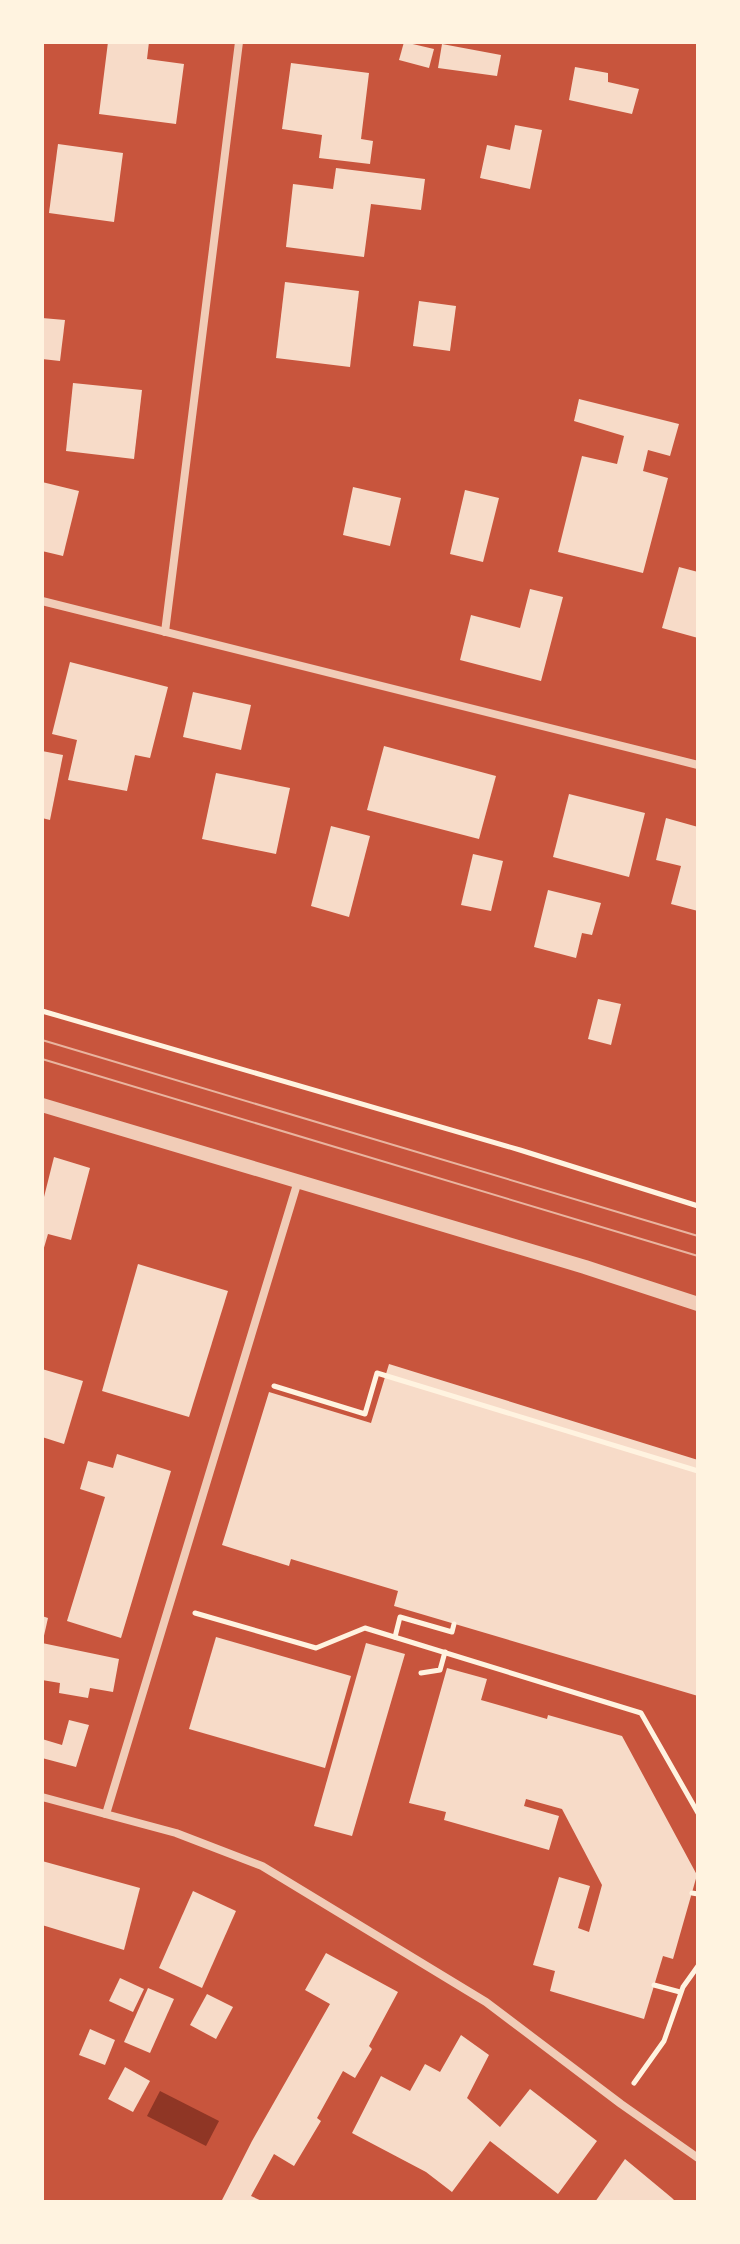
<svg xmlns="http://www.w3.org/2000/svg" width="740" height="2244" viewBox="0 0 740 2244" font-family="Cabin,sans-serif">
<style>
.water{fill:#8f3625}
.building{fill:#f7dbc8}
.lines{fill:none;stroke-linecap:round;stroke-linejoin:round}
.path{stroke:#fff3e0;stroke-width:5}
.minor{stroke:#f1ccb7;stroke-width:8}
.tertiary{stroke:#f1ccb7;stroke-width:14}
.tram{stroke:#e9b49f;stroke-width:2}
</style>
<rect width="100%" height="100%" fill="#c8553d"/>
<!-- water -->
<polygon class="water" points="160,2091 219,2121 206,2146 147,2116"/>
<!-- building -->
<g class="building">
<polygon points="108,42 149,42 147,59 184,64 176,124 99,114"/>
<polygon points="404,42 434,49 429,68 399,60"/>
<polygon points="442,44 501,55 497,76 438,68"/>
<polygon points="291,63 369,73 361,139 373,141 370,164 319,158 322,135 282,129"/>
<polygon points="575,67 608,73 608,82 639,89 632,114 569,100"/>
<polygon points="515,125 542,130 530,189 480,178 487,145 510,150"/>
<polygon points="58,144 123,153 114,222 49,213"/>
<polygon points="336,168 425,179 421,210 371,204 364,257 286,247 293,184 333,189"/>
<polygon points="285,282 359,291 350,367 276,358"/>
<polygon points="419,301 456,306 450,351 413,346"/>
<polygon points="42,318 65,320 60,361 42,359"/>
<polygon points="73,383 142,390 134,459 66,451"/>
<polygon points="579,399 679,424 670,456 648,450 643,471 668,478 643,573 558,552 582,456 617,464 624,436 574,421"/>
<polygon points="42,482 79,491 63,556 42,551"/>
<polygon points="353,487 401,498 390,546 343,535"/>
<polygon points="465,490 499,498 483,562 450,554"/>
<polygon points="679,567 698,572 698,638 662,628"/>
<polygon points="530,589 563,597 541,681 460,660 471,615 520,628"/>
<polygon points="70,662 168,687 150,758 135,755 127,791 68,780 77,740 52,734"/>
<polygon points="193,692 251,705 241,750 183,737"/>
<polygon points="384,746 496,776 479,839 367,810"/>
<polygon points="42,751 63,755 50,820 42,818"/>
<polygon points="216,773 290,788 276,854 202,839"/>
<polygon points="569,794 645,813 629,877 553,857"/>
<polygon points="666,818 698,827 698,911 671,904 681,866 656,860"/>
<polygon points="331,826 370,836 349,917 311,906"/>
<polygon points="473,854 503,861 491,911 461,905"/>
<polygon points="548,890 601,903 592,935 582,933 576,958 534,947"/>
<polygon points="598,999 621,1004 611,1045 588,1039"/>
<polygon points="54,1157 90,1168 71,1240 48,1234 43,1251 42,1205"/>
<polygon points="138,1264 228,1291 189,1417 102,1391"/>
<polygon points="389,1364 698,1460 698,1696 394,1606 398,1591 291,1559 289,1566 222,1545 269,1392 371,1423"/>
<polygon points="42,1369 83,1381 64,1444 42,1437"/>
<polygon points="117,1454 171,1471 121,1638 67,1621 105,1497 80,1489 88,1461 113,1468"/>
<polygon points="42,1616 48,1618 43,1640 42,1640"/>
<polygon points="216,1637 351,1676 325,1768 189,1729"/>
<polygon points="42,1643 119,1659 113,1692 90,1688 88,1698 59,1693 60,1683 42,1680"/>
<polygon points="366,1643 405,1654 352,1836 314,1826"/>
<polygon points="447,1668 487,1679 481,1700 547,1719 548,1715 622,1736 697,1875 673,1959 663,1956 644,2019 550,1991 555,1971 533,1965 559,1877 590,1886 578,1928 589,1932 602,1885 562,1809 526,1799 524,1806 559,1816 549,1850 444,1820 446,1812 409,1803"/>
<polygon points="69,1720 89,1725 76,1767 42,1758 42,1739 62,1745"/>
<polygon points="42,1861 140,1888 124,1950 42,1925"/>
<polygon points="193,1891 236,1911 202,1988 159,1968"/>
<polygon points="326,1953 398,1992 369,2046 372,2049 355,2078 343,2071 317,2118 321,2121 294,2166 274,2154 251,2196 264,2202 221,2202 252,2141 330,2004 305,1990"/>
<polygon points="120,1978 144,1989 133,2012 109,2001"/>
<polygon points="148,1988 174,1999 150,2053 124,2042"/>
<polygon points="207,1994 233,2007 216,2039 190,2025"/>
<polygon points="90,2029 115,2040 105,2065 79,2055"/>
<polygon points="461,2035 489,2055 467,2098 500,2127 530,2089 597,2141 558,2194 490,2141 452,2192 426,2172 352,2133 381,2076 410,2091 425,2064 440,2072"/>
<polygon points="125,2067 150,2081 133,2112 108,2099"/>
<polygon points="625,2159 672,2198 676,2202 595,2202"/>
</g>
<g class="lines">
<!-- path -->
<g class="path">
<polyline points="42,1011 520,1150 698,1206"/>
<polyline points="274,1386 365,1414 377,1373 698,1471"/>
<polyline points="195,1613 316,1648 365,1628 641,1713 698,1813"/>
<polyline points="395,1637 400,1617 452,1632 454,1624"/>
<polyline points="421,1673 440,1670 445,1652"/>
<polyline points="692,1893 698,1894"/>
<polyline points="654,1985 680,1992"/>
<polyline points="634,2083 664,2041 683,1987 698,1966"/>
</g>
<!-- minor -->
<g class="minor">
<polyline points="42,601 698,765"/>
<polyline points="165,632 239,42"/>
<polyline points="42,1797 176,1833 262,1866 486,2002 621,2104 698,2158"/>
<polyline points="106,1814 298,1181"/>
</g>
<!-- tertiary -->
<polyline class="tertiary" points="42,1105 585,1267 698,1304"/>
<!-- tram -->
<g class="tram">
<polyline points="42,1040 698,1236"/>
<polyline points="42,1059 698,1256"/>
</g>
</g>
<!-- border -->
<rect width="740" height="2244" fill="none" stroke="#fff3e0" stroke-width="88"/>
</svg>
